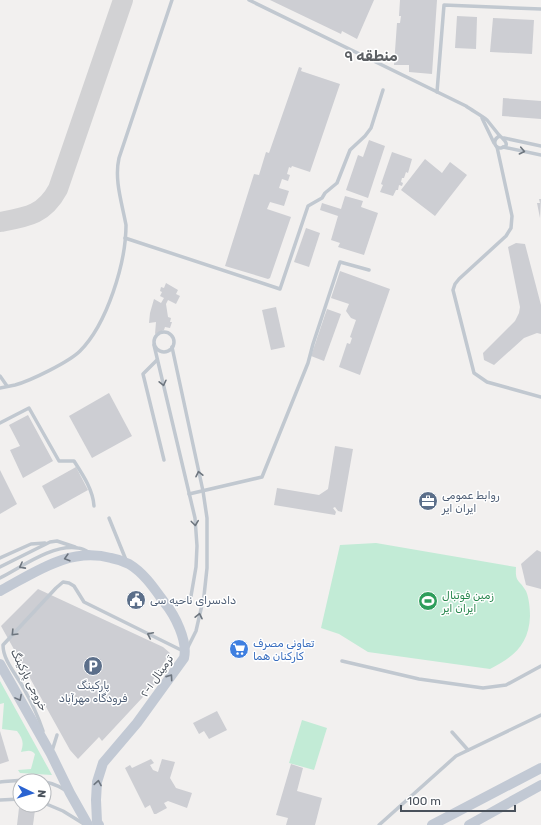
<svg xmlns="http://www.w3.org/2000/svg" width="541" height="825" viewBox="0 0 541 825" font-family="Rubik,'Noto Sans Arabic',sans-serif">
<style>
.green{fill:#c2ebd6}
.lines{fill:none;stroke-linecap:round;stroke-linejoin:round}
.taxiway{stroke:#d2d2d4;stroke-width:20}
.building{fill:#cdced3}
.lane{stroke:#c1c8d0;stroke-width:3.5}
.secondary{stroke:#c2c9d4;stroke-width:10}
.oneway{stroke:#6d757e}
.oneway2{stroke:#6d757f}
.labels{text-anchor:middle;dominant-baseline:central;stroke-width:3;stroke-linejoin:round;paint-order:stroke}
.service-label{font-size:11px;fill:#4e5e75;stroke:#fff;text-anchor:start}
.leisure-label{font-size:11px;fill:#27864d;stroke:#fff;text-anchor:start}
.shop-label{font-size:11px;fill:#366cbe;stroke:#fff;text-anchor:start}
.street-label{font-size:11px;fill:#49515b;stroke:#fff}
.district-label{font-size:15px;font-weight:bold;fill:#5c5f63;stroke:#fff}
</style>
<rect width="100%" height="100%" fill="#f2f0ef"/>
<!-- green -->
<g class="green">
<path d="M 376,543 L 516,567 C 515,583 519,579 526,591 C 529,598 530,608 530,616 C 529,644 514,657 490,669 L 368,652 L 339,634 L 321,628 L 340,545 Z"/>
<path d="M 0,681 L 52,775 L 20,773 L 18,770 L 31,769 L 35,754 C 31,749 27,751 21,752 C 24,743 23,739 17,731 L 2,729 L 4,703 L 0,704 Z"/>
<polygon points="302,720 327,728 314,770 289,763"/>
</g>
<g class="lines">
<!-- taxiway -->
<path class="taxiway" d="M 0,222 C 27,217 44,215 58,189 L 123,0"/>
</g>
<!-- building -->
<g class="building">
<polygon points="270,0 374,0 357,39 342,31 341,34"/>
<polygon points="400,0 437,0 432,74 409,72 409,65 394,65 397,23 400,23 401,16 399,16"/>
<polygon points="457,16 477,17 476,49 455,48"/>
<polygon points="493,18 534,20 532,54 490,52"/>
<polygon points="299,67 302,68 301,71 340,84 310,172 292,166 291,168 289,167 287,174 290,175 288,181 282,179 279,188 289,191 284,206 270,202 267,209 291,217 270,278 268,279 225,266 254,174 259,175 266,152 269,153"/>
<polygon points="503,98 541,101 541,119 502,116"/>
<polygon points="369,140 385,146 368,198 346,190 358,155 363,157"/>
<polygon points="392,152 412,159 408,173 406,172 404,178 402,178 401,182 403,183 402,186 399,185 398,190 396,190 393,196 380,192 383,185 381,184"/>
<polygon points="425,159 442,173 450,162 467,175 435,216 401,190"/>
<polygon points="345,196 363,201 361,207 378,213 364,255 338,247 340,243 331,240 338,216 320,210 322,203 341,209"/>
<polygon points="539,199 541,199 540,218 537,203 540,203"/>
<polygon points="306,228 320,233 309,267 294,262"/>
<polygon points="516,243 525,244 541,305 541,334 537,333 524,338 494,365 484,360 483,353 515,321 519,313 520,307 508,247"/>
<polygon points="340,271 390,289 360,375 339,367 347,343 350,344 352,338 350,337 356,320 351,318 346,311 349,304 331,298"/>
<polygon points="166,283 178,290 176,294 180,296 176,304 168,300 166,304 168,317 171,318 170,322 172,322 170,328 165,327 164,330 155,334 156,322 149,323 150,313 154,299 161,303 164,298 160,296 162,292 160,291 161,287 164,288"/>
<polygon points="276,307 285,347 271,350 262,310"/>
<polygon points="327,309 341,314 324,361 311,356"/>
<polygon points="109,393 132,436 92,458 69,416"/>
<polygon points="28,415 53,461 23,478 10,450 20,446 9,425"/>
<polygon points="335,446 353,449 342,512 338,511 335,507 333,508 336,512 335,515 274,505 277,488 319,495 328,489"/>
<polygon points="76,467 88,490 54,509 42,486"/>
<polygon points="0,470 17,504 0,514"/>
<polygon points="537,550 541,552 541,589 526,585 521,564"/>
<polygon points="38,589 163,647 170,653 153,680 156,683 102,741 99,737 78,759 70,750 1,626"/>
<polygon points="217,711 227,730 209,739 204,731 199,734 193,723"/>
<polygon points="0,731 9,761 0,764"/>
<polygon points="151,759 154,763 150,765 153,770 158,772 162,759 175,762 170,778 176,788 192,793 187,808 168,801 164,803 167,808 156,814 154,814 150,805 145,808 125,768 130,765 132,768"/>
<polygon points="291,764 303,768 297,791 322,798 315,825 286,825 288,818 276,815"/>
<polygon points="19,808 35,810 33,825 17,825"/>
</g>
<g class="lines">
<!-- lane -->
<g class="lane">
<path d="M 249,0 L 466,106 C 473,111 481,115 487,120 C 491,125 495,130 499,135 C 501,137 513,146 501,148 C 494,149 492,139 500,136"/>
<polyline points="437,92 444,5 541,9"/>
<polyline points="482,118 494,143"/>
<polyline points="504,138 541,146"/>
<polyline points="497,147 512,216 511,228 506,236 459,279 455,284 453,290 474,373 487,382 541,397"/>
<polyline points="503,147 541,155"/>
<polyline points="125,238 280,289 308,206 322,198 325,193 337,183 350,150 365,136 371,128 383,90"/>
<circle cx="164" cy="342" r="10"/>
<path d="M 154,345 L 195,518 L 197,546 L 196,567 L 191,596 C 186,603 175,603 167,604"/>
<polyline points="172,347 203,491 207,518 207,568 204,596 196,631 188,647"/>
<polyline points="157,360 143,374 164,460"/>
<polyline points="0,376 7,386"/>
<path d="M 0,388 C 5,387 10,386 15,385 C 30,381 69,362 80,351 C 107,324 126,263 126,225 C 122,203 114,180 119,158 L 172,0"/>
<path d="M 0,423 L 29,408 L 59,461 L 74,461 C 83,475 93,490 94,506"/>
<polyline points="189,494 262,477 308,363 313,344 340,262 369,270"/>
<polyline points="109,518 126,560"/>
<polyline points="0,558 31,544 45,543"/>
<polyline points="0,567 50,542 57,541 75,547"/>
<path d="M 0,578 C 22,567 52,544 78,548 C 82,548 86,551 89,552"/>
<polyline points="342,661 419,679 483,688 506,685 541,666"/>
<path d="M 43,731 C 38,716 32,703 24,689 C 17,675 3,661 3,645 L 56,588 L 63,582 L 69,583 L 74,586 L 84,602 L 183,651"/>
<polyline points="452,732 468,750"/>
<polyline points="52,751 57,735"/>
<path d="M 0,782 C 23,780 45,777 65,790"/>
<polyline points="0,800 20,799"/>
<polyline points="44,803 63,811 84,824"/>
<polyline points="379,825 456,756 541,715"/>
</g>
<!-- secondary -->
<g class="secondary">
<path d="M 0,591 C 36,572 69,547 111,558 C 117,559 123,561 129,564 C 144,573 154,588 164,602 C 175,615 188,641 184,658 L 137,723 L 103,763 L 97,782 L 96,800 L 97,822 L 99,825"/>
<polyline points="0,664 51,754 70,793 88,825"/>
<polyline points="432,825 541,768"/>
<polyline points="469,825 541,785"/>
</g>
</g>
<!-- one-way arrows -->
<defs><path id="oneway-chevron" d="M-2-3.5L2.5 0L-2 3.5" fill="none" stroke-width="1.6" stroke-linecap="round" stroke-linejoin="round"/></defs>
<g class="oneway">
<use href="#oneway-chevron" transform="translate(522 151) rotate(12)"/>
<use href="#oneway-chevron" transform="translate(163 383) rotate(77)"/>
<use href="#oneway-chevron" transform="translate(199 474) rotate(-102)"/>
<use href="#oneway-chevron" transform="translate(195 523) rotate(83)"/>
<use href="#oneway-chevron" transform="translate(22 566) rotate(152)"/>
<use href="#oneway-chevron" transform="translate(199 616) rotate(-78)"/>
<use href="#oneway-chevron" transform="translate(14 633) rotate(134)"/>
<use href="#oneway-chevron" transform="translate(150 635) rotate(-154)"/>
</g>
<g class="oneway2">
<use href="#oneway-chevron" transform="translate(67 558) rotate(164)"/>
<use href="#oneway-chevron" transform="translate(170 677) rotate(-55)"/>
<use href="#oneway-chevron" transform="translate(19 698) rotate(62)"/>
<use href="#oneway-chevron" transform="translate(98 783) rotate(-80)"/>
</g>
<!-- icons -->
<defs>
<symbol id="office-disc" viewBox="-11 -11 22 22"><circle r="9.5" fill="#5c6f8a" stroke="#fff"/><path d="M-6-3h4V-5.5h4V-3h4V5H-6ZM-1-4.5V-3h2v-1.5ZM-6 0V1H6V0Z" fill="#fff"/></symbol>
<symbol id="civic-disc" viewBox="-11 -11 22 22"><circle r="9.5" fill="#5c6f8a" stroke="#fff"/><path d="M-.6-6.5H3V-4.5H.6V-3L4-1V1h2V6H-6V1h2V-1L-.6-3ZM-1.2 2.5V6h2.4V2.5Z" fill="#fff"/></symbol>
<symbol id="stadium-disc" viewBox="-11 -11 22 22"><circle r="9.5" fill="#2e9e5b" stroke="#fff"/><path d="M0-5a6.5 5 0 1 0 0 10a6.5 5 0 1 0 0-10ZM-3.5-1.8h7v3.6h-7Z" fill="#fff"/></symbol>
<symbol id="supermarket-disc" viewBox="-11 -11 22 22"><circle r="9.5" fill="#3f7fe0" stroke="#fff"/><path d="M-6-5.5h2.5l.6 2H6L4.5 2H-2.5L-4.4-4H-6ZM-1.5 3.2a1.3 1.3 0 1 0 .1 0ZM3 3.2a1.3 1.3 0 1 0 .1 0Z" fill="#fff"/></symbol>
<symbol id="parking-disc" viewBox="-11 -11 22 22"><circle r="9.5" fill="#5c6f8a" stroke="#fff"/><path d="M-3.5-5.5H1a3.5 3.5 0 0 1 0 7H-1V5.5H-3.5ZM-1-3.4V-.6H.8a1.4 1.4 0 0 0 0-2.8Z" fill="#fff"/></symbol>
</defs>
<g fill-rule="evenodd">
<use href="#office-disc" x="417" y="490" width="22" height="22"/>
<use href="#civic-disc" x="125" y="589" width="22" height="22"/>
<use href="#stadium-disc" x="417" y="590" width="22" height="22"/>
<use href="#supermarket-disc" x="228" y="638" width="22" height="22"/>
<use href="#parking-disc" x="82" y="655" width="22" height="22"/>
</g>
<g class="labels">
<!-- service labels -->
<g class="service-label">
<text x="442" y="495">روابط عمومی<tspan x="442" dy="13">ایران ایر</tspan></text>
<text x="150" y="600">دادسرای ناحیه سی</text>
<text x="93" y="685" text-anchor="middle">پارکینگ<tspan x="93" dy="13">فرودگاه مهرآباد</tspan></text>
</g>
<!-- leisure labels -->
<g class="leisure-label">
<text x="442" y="595">زمین فوتبال<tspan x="442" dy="13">ایران ایر</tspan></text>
</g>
<!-- shop labels -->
<g class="shop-label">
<text x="253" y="643">تعاونی مصرف<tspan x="253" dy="13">کارکنان هما</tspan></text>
</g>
<!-- street labels -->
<g class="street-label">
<text transform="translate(157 676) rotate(-55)">ترمینال ۱-۲</text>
<text transform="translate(29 680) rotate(63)">خروجی پارکینگ</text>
</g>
<!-- district labels -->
<g class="district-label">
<text x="371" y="56">منطقه ۹</text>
</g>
</g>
<!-- north arrow -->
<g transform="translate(32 793) rotate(95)"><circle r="19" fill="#ffffff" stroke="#b6b9bd"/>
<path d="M0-3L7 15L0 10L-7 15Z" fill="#2a63d1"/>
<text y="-6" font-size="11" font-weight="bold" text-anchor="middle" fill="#49515b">N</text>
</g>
<!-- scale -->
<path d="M401 805v6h114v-6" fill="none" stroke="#49515b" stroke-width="2"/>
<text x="407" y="805" font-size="12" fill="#49515b" stroke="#ffffff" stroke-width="3" paint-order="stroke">100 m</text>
</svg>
